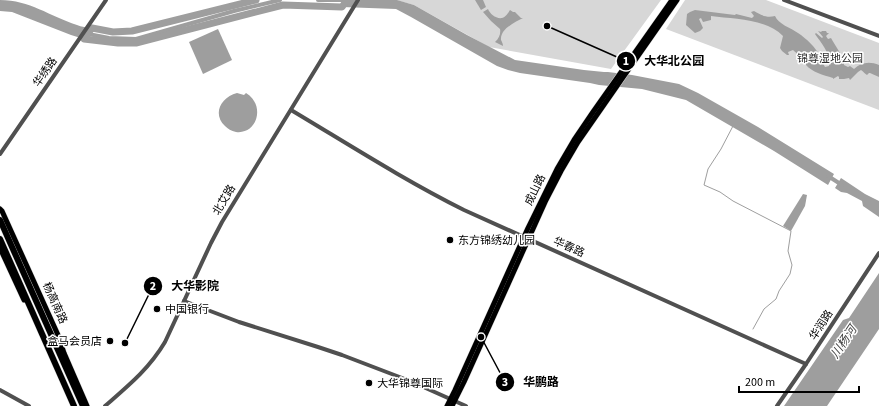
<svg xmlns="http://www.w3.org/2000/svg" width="879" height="406" viewBox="0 0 879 406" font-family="'Source Sans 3','Noto Sans SC',sans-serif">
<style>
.green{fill:#d7d7d7}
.water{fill:#9e9e9e}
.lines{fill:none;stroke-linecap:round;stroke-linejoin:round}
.stream{stroke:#9e9e9e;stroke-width:1}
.canal{stroke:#9e9e9e;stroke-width:4}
.river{stroke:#9e9e9e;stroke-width:7}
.major-casing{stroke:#dbdbdb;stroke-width:6}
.highway-casing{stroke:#dbdbdb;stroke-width:7}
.minor{stroke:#505050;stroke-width:4}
.major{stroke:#000;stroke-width:5}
.highway{stroke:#000;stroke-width:6}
.poi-dot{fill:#000;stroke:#fff;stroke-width:1.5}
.labels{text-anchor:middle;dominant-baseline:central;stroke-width:3;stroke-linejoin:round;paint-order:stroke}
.park-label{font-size:11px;fill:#2e2e2e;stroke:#fff}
.street-label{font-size:11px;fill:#000;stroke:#fff}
.poi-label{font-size:11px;fill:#000;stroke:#fff;text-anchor:start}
.water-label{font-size:12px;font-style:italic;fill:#3f3f3f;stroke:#fff}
.leader{fill:none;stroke:#000;stroke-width:1.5}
.callout-dot{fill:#000;stroke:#fff;stroke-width:1.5}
.mark-label{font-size:12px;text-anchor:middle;font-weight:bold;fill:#fff}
.callout-label{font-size:12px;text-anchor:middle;font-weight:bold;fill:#000;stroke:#fff;stroke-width:3;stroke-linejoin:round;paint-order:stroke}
</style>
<rect width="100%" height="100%" fill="#fff"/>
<!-- green -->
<g class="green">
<polygon points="396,0 661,0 611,69 489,47 414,5"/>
<polygon points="685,0 766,0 879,43 879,110 666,29"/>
</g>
<!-- water -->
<g class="water">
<path d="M 0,0 C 30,0 49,16 77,25 C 81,27 87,27 92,28 L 84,39 L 71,35 L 12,12 L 0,11 Z"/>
<polygon points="347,0 397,0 414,5 467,35 515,60 584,70 604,72 608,72 632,75 679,84 698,93 758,127 834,174 828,185 774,151 686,100 642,89 599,85 590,83 520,73 508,70 497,66 411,17 396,9 342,7"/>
<polygon points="475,0 483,0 486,7 481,10"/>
<path d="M 488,9 C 490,14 496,19 502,18 C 506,17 508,13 510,10 L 513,12 L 515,12 L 521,18 L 523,18 C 515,22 500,29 501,40 C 502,42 503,44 503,46 L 495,42 C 499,39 501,33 500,29 L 491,21 L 483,12 Z"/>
<path d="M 695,10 L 735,15 L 736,14 L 752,18 L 754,16 L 751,12 L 754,11 C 761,15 766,18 775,16 C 778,24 791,28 798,33 C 807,39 815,47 821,57 L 820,58 L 825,67 L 829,66 C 831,54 822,44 815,34 L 816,33 L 822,38 L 823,37 L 818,31 L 821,32 L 822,31 L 826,31 L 827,33 L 829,33 L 826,36 L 828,39 L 831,38 C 835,46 844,56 844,65 L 848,67 L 850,66 L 854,69 C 861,62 870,61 879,65 L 879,77 L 870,73 L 869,73 L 867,75 C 865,74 864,72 861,70 L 858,72 L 850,80 L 849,78 L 844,79 L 839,79 L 839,77 L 838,76 L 833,79 L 833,78 C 823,75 812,72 806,65 L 806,63 C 804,58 797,54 793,50 L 788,52 L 789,55 L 787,55 L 782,51 L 780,48 L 783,36 C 767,19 734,19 711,16 L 711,20 L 703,22 L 701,18 L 699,19 L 703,28 L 700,31 L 695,33 L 686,25 L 687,14 L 690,12 Z"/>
<polygon points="218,29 232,60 203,74 189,42"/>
<path d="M 237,93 L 244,95 L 246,93 C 266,105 257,135 236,132 C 231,131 228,129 225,126 C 212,114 221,97 237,93 Z"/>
<polygon points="841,178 865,194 879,201 879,217 863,206 862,201 847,193 841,192 835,188"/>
<polygon points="803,194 807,195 805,206 791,231 783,226"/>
<polygon points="879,273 879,329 827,406 784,406 843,320 849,318"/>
</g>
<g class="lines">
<!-- stream -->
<polyline class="stream" points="733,126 721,149 708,169 704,185 720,192 733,201 791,231 788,251 792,265 790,274 779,291 776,299 764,309 753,329"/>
<!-- canal -->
<g class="canal">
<polyline points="318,0 349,0"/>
<polyline points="83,33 109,38 136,39 234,11 280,0"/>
<polyline points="828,176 842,185"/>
</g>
<!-- river -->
<polyline class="river" points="256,0 132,31 113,32 92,28 84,39 118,43 136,43 283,5 342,7 347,0"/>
<defs>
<g id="major">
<polyline points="0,209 2,211 58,335 64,353 87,406"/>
<polyline points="0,248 24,300"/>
<polyline points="447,406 455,390 528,228 557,169 574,140 593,112 672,0"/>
<polyline points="452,406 464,382 546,200 561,171 578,142 626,73 677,0"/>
</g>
<g id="highway">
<polyline points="0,220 83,406"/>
<polyline points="0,239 74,406"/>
</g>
</defs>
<!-- major casing -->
<use href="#major" class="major-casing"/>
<!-- highway casing -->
<use href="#highway" class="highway-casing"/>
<!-- minor -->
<g class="minor">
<polyline points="784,0 879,36"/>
<path d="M 291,110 C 348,144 404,180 464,210 L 806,364"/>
<polyline points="0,154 106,0"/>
<polyline points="184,301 239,322 318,347 342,355 410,381 466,406"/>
<polyline points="0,390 29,406"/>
<path d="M 105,406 C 128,386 149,369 165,342 L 211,243 L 222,222 L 358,0"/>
<polyline points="777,406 806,364 879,253"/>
</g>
<!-- major -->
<use href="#major" class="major"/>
<!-- highway -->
<use href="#highway" class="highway"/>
</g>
<!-- markers -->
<g class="poi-dot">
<circle cx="450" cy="240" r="4"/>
<circle cx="157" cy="309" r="4"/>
<circle cx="110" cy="341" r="4"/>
<circle cx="369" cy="383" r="4"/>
</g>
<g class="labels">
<!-- park labels -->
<g class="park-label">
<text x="830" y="58">锦尊湿地公园</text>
</g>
<!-- street labels -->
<g class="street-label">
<text transform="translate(45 72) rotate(-55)">华绣路</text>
<text transform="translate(535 190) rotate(-64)">成山路</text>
<text transform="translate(224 200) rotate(-59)">北艾路</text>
<text transform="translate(569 247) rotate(24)">华春路</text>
<text transform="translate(55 303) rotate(66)">杨高南路</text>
<text transform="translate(821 325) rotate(-57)">华润路</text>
</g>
<!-- poi labels -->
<g class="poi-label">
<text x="458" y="240">东方锦绣幼儿园</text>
<text x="165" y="309">中国银行</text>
<text x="102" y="341" text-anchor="end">盒马会员店</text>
<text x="377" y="383">大华锦尊国际</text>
</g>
<!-- water labels -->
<g class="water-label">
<text transform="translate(844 342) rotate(-56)">川杨河</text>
</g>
</g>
<!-- callouts -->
<path class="leader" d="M547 26L626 61M125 343L153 286M481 337L505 382"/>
<g class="callout-dot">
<circle cx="547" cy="26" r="4"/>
<circle cx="125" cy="343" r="4"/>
<circle cx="481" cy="337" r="4"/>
<circle cx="626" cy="61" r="10"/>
<circle cx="153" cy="286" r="10"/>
<circle cx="505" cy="382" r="10"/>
</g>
<g class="mark-label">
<text x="626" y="65">1</text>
<text x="153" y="290">2</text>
<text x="505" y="386">3</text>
</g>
<g class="callout-label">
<text x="674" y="65">大华北公园</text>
<text x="195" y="290">大华影院</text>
<text x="541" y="386">华鹏路</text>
</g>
<!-- scale -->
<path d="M739 386v6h120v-6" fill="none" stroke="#000000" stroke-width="2"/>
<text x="745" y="386" font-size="12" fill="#000000" stroke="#ffffff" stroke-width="3" paint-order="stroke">200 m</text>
</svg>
